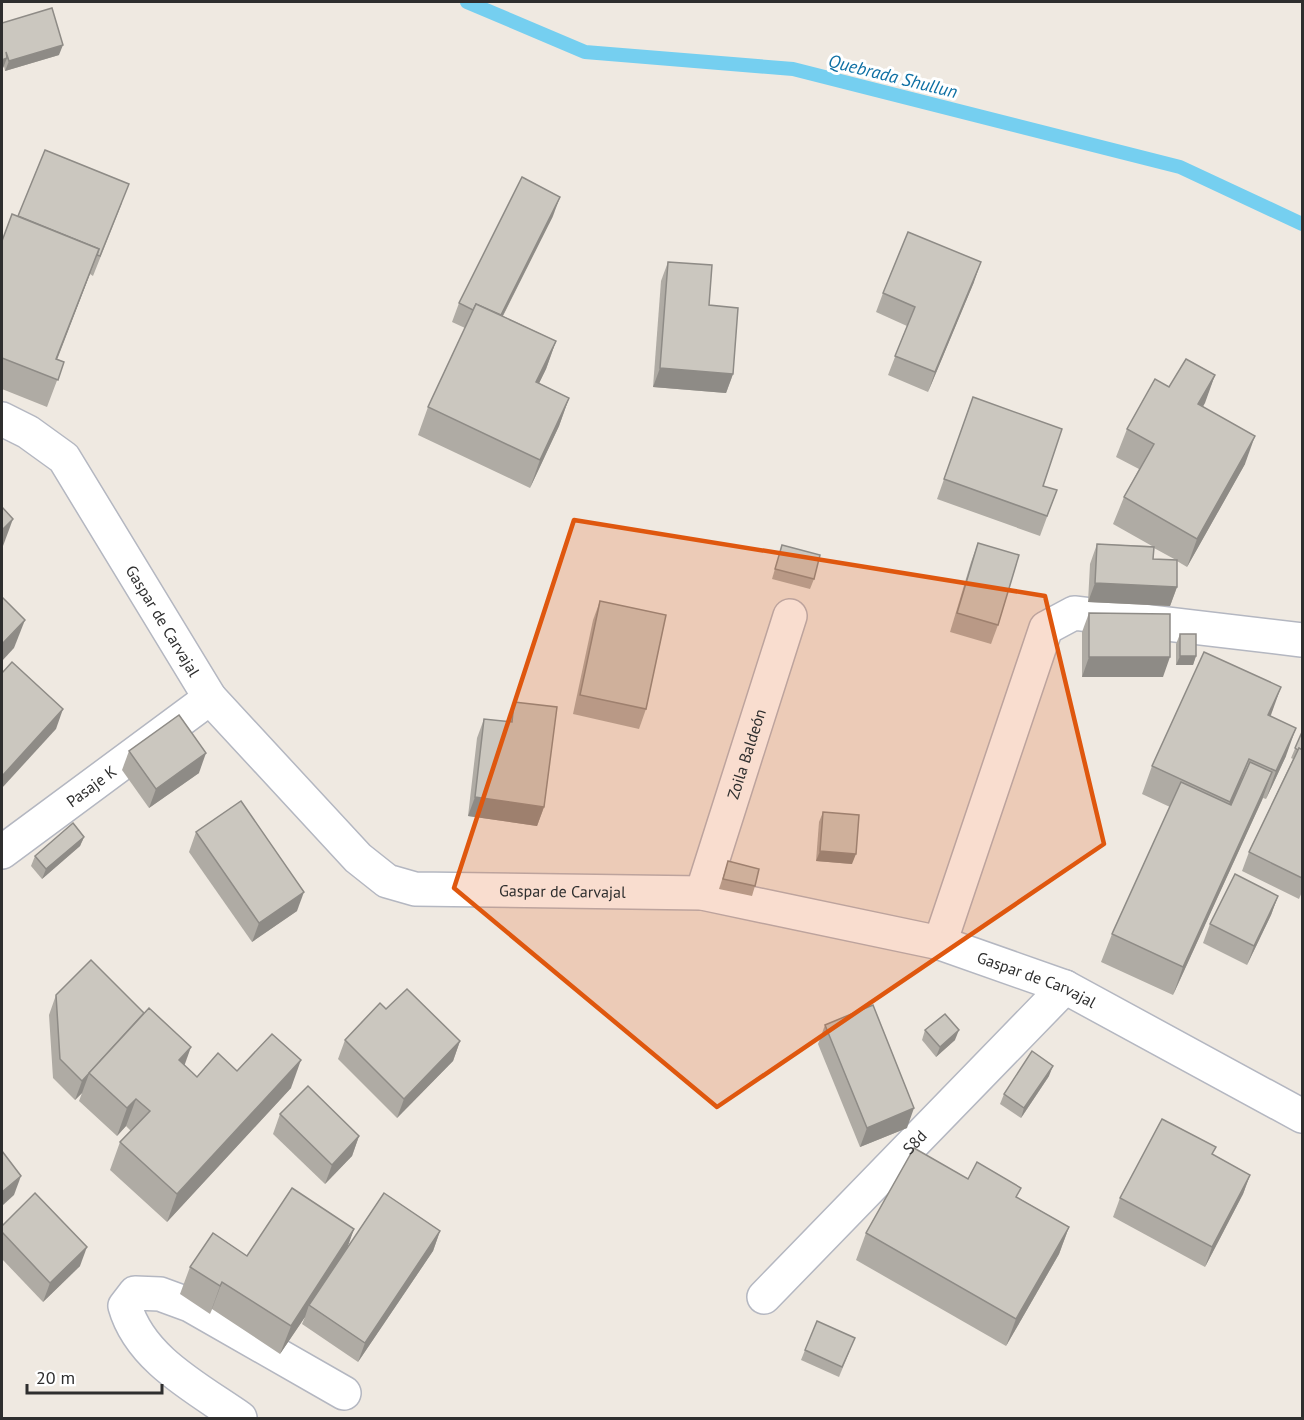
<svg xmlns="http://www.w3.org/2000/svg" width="1304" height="1420" viewBox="0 0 1304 1420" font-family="'PT Sans',sans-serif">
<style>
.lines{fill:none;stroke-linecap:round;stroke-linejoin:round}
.stream{stroke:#75cff0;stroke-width:14}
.minor-casing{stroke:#b4b7c1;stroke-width:36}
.minor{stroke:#fff;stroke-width:33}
.wall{fill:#afaba4;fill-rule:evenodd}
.shaded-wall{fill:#8e8b86}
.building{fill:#cbc7bf;stroke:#8e8b86;stroke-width:1.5}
.marked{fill:#df570e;fill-opacity:0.2;stroke:#df570e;stroke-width:4.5;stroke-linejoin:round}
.labels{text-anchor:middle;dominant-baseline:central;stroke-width:6;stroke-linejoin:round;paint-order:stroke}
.street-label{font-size:16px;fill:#2e2e2e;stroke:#fff}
.water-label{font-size:18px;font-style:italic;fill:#0d6fa3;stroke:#fff}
</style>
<rect width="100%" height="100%" fill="#efe9e1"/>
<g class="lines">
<!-- stream -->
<polyline class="stream" points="467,2 585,52 793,69 1180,167 1302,224"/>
<defs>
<g id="minor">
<path id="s1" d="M 2,419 L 28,432 L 64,458 L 210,698 L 358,858 L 387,881 L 415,889 L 702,893 L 940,943 L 1065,987 L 1302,1116"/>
<path id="s2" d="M 2,852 L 210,698"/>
<path id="s3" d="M 702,893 L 790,616"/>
<polyline points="940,943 1046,628 1074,613 1302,640"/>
<path id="s4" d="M 764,1297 L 1065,987"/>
<path d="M 240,1418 C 197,1388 140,1359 125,1306 L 135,1293 L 160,1294 L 190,1305 L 344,1393"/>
</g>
</defs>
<!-- minor casing -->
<use href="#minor" class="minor-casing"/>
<!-- minor -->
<use href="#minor" class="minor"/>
</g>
<!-- wall -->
<g class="wall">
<polygon points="2,23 59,55 5,71 4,66 3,68"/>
<polygon points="122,203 93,276 90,274 57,360 64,362 47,407 2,389 2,241 18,216"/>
<polygon points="553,216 503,316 556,341 546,369 539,383 569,398 559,426 530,488 418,435 428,407 465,328 452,322 459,303"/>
<polygon points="668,262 709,305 733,374 726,393 653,387 661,281"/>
<polygon points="974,282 928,392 888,375 907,326 876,312 883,293"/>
<path d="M 1215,375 L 1203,406 L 1245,464 L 1187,567 L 1177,561 L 1177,587 L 1170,606 L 1088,602 L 1090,564 L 1097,544 L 1152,546 L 1113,524 L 1124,497 L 1139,469 L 1116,457 L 1127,429 L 1169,387 ZM 1154,548 L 1176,560 L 1153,559 Z"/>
<polygon points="973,397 1043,486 1057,490 1040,536 937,499"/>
<polygon points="978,543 998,625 991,644 950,632 971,562"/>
<polygon points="782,545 814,579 810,589 772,579"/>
<polygon points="600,601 646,709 639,729 573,714 593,620"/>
<polygon points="1089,613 1163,677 1082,677 1082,632"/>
<polygon points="1180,634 1196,656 1193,665 1176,665 1176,644"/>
<polygon points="514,702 544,807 537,826 468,816 477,738 484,719 507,722"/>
<polygon points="1270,716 1286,756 1266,799 1263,798 1173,995 1101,962 1112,934 1170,807 1142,794 1152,766"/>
<polygon points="1302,732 1302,892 1299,899 1242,871 1249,852 1293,759 1291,758"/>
<polygon points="129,751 199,773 149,808 122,770"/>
<polygon points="823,812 852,864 816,861 819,822"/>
<polygon points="196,832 297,911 252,942 189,852"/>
<polygon points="84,837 80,846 42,879 31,866 35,856"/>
<polygon points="728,861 755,886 752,896 719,889"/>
<polygon points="1278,896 1271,915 1247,965 1203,943 1210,924"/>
<polygon points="56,995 184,1065 197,1077 237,1071 291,1088 167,1222 110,1170 120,1142 131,1131 126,1126 117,1136 79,1101 82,1093 75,1100 53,1078 49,1015"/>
<polygon points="386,1009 460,1041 453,1061 397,1118 338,1059 345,1040"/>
<polygon points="825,1025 907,1128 860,1147 818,1044"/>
<polygon points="925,1030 955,1040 936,1057 922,1040"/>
<polygon points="1049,1076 1021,1118 1000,1104 1004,1094"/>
<polygon points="280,1114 359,1136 352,1156 325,1184 273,1134"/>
<polygon points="1213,1155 1250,1175 1243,1194 1205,1267 1113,1217 1120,1198"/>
<polygon points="968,1179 1017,1197 1069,1227 1059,1254 1006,1346 856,1260 866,1233"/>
<polygon points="2,1226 80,1266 43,1302 2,1259"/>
<polygon points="354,1229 347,1247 440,1231 433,1251 358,1362 302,1324 305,1317 280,1354 212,1309 210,1314 180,1294 190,1267 247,1256"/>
<polygon points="851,1348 839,1377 801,1360 805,1350"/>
</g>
<!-- shaded-wall -->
<g class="shaded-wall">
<polygon points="63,45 59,55 5,71 9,61"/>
<polygon points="7,58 3,68 2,69 2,60"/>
<polygon points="560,197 553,216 490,341 497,322"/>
<polygon points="99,249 89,276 50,377 56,359"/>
<polygon points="981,262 974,282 928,392 935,372"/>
<polygon points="556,341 546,369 526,410 536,382"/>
<polygon points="660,368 733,374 726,393 653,387"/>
<polygon points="1215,375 1205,403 1188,432 1198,404"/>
<polygon points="569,398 559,426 530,488 540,460"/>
<polygon points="1255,436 1245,464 1187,567 1197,539"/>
<polygon points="13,519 3,546 2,547 2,530"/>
<polygon points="1095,583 1177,587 1170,606 1088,602"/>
<polygon points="25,620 14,648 2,661 2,644"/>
<polygon points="1180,656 1196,656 1193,665 1176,665"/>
<polygon points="1089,657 1170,657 1163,677 1082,677"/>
<polygon points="1281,687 1271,715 1258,743 1268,715"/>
<polygon points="63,709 56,729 2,788 2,779 3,775"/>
<polygon points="1296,728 1286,756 1266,799 1276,771"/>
<polygon points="206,753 199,773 149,808 156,789"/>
<polygon points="1249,759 1239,787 1220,830 1230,802"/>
<polygon points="1272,772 1262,800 1173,995 1183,967"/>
<polygon points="475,797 544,807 537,826 468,816"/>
<polygon points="84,837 80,846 42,879 46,869"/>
<polygon points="820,851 856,854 852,864 816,861"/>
<polygon points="304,892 297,911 252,942 259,923"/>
<polygon points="1278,896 1271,915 1247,965 1254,946"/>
<polygon points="959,1030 955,1040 936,1057 940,1047"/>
<polygon points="460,1041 453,1061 397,1118 404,1099"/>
<polygon points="191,1047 181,1075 179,1060"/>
<polygon points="301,1060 291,1088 167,1222 177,1194"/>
<polygon points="1053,1066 1049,1076 1021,1118 1024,1108"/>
<polygon points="89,1074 82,1093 75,1100 82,1081"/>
<polygon points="136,1099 126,1126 117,1136 127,1108"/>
<polygon points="914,1108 907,1128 860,1147 867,1128"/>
<polygon points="359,1136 352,1156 325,1184 332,1165"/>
<polygon points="1250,1175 1243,1194 1205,1267 1212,1247"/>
<polygon points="21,1176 14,1195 2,1206 2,1192"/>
<polygon points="1069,1227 1059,1254 1006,1346 1016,1319"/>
<polygon points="354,1229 344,1257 309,1305 305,1317 280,1354 291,1326"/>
<polygon points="440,1231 433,1251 358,1362 365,1343"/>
<polygon points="87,1247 80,1266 43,1302 50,1283"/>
<polygon points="222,1282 212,1309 210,1314 220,1286"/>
</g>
<!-- building -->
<g class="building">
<polygon points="52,8 63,45 9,61 6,52 7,58 2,60 2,23"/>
<polygon points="45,150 129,184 100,256 97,255 99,249 18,216"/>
<polygon points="522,177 560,197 501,315 476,304 473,310 459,303"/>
<polygon points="12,214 99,249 56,359 64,362 58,380 2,358 2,241"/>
<polygon points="908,232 981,262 935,372 895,356 915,307 883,293"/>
<polygon points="668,262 712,265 709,305 738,308 733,374 660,368"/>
<polygon points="476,304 556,341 536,382 569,398 540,460 428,407"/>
<polygon points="1186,359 1215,375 1198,404 1255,436 1197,539 1124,497 1154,444 1127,429 1155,379 1169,387"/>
<polygon points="973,397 1062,429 1043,486 1057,490 1047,516 944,479"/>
<polygon points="2,507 13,519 2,530"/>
<polygon points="978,543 1019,555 998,625 957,613"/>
<polygon points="1097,544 1154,547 1153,559 1177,560 1177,587 1095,583"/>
<polygon points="782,545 820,555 814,579 775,569"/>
<polygon points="2,597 25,620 2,644"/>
<polygon points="600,601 666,615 646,709 580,695"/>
<polygon points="1089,613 1170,614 1170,657 1089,657"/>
<rect x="1180" y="634" width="16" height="22"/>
<polygon points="1204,652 1281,687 1268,715 1296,728 1276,771 1249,759 1230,802 1152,766"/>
<polygon points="12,662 63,709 3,775 2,774 2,673"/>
<polygon points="514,702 557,707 544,807 475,797 484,719 512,722"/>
<polygon points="179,715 206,753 156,789 129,751"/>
<polygon points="1302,732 1302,750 1299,748 1298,750 1295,748"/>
<polygon points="1299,748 1302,750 1302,878 1249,852"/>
<polygon points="1250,762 1272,772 1183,967 1112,934 1181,782 1231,805"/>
<polygon points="241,801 304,892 259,923 196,832"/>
<polygon points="823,812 859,815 856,854 820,851"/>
<polygon points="73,823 84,837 46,869 35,856"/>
<polygon points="728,861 759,869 755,886 723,879"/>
<polygon points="1235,874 1278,896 1254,946 1210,924"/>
<polygon points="91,960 144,1013 82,1081 60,1059 56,995"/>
<polygon points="407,989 460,1041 404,1099 345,1040 380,1003 386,1009"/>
<polygon points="873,1005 914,1108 867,1128 825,1025"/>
<polygon points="149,1008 191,1047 179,1060 197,1077 218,1053 237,1071 272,1034 301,1060 177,1194 120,1142 150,1111 136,1099 127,1108 89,1073"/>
<polygon points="945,1014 959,1030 940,1047 925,1030"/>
<polygon points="1032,1051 1053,1066 1024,1108 1004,1094"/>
<polygon points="308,1086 359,1136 332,1165 280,1114"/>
<polygon points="1162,1119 1216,1147 1212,1154 1250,1175 1212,1247 1120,1198"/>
<polygon points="914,1148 968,1179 977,1162 1021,1188 1016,1197 1069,1227 1016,1319 866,1233"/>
<polygon points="2,1151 21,1176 2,1192"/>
<polygon points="292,1188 354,1229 291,1326 222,1282 220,1286 190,1267 213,1233 247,1256"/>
<polygon points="35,1193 87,1247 50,1283 2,1232 2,1226"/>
<polygon points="384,1193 440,1231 365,1343 309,1305"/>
<polygon points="817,1321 855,1338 842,1367 805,1350"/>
</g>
<!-- marked area -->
<path class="marked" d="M 574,520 L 1045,596 L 1104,844 L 717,1107 L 454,888 Z"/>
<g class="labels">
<!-- street labels -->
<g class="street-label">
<text stroke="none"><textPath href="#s1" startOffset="264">Gaspar de Carvajal</textPath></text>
<text stroke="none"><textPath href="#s3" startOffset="146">Zoila Baldeón</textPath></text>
<text stroke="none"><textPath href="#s2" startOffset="111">Pasaje K</textPath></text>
<text stroke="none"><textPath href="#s1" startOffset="786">Gaspar de Carvajal</textPath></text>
<text stroke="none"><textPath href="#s1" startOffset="1272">Gaspar de Carvajal</textPath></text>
<text stroke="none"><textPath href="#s4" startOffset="216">S8d</textPath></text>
</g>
<!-- water labels -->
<g class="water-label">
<text transform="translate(893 76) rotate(14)">Quebrada Shullun</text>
</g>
</g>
<!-- border -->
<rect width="1304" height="1420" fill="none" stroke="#2e2e2e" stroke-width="6"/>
<!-- scale -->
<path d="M27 1384v9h135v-9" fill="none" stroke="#2e2e2e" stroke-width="3"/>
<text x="36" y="1384" font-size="18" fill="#2e2e2e" stroke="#ffffff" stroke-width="4.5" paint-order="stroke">20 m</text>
</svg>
